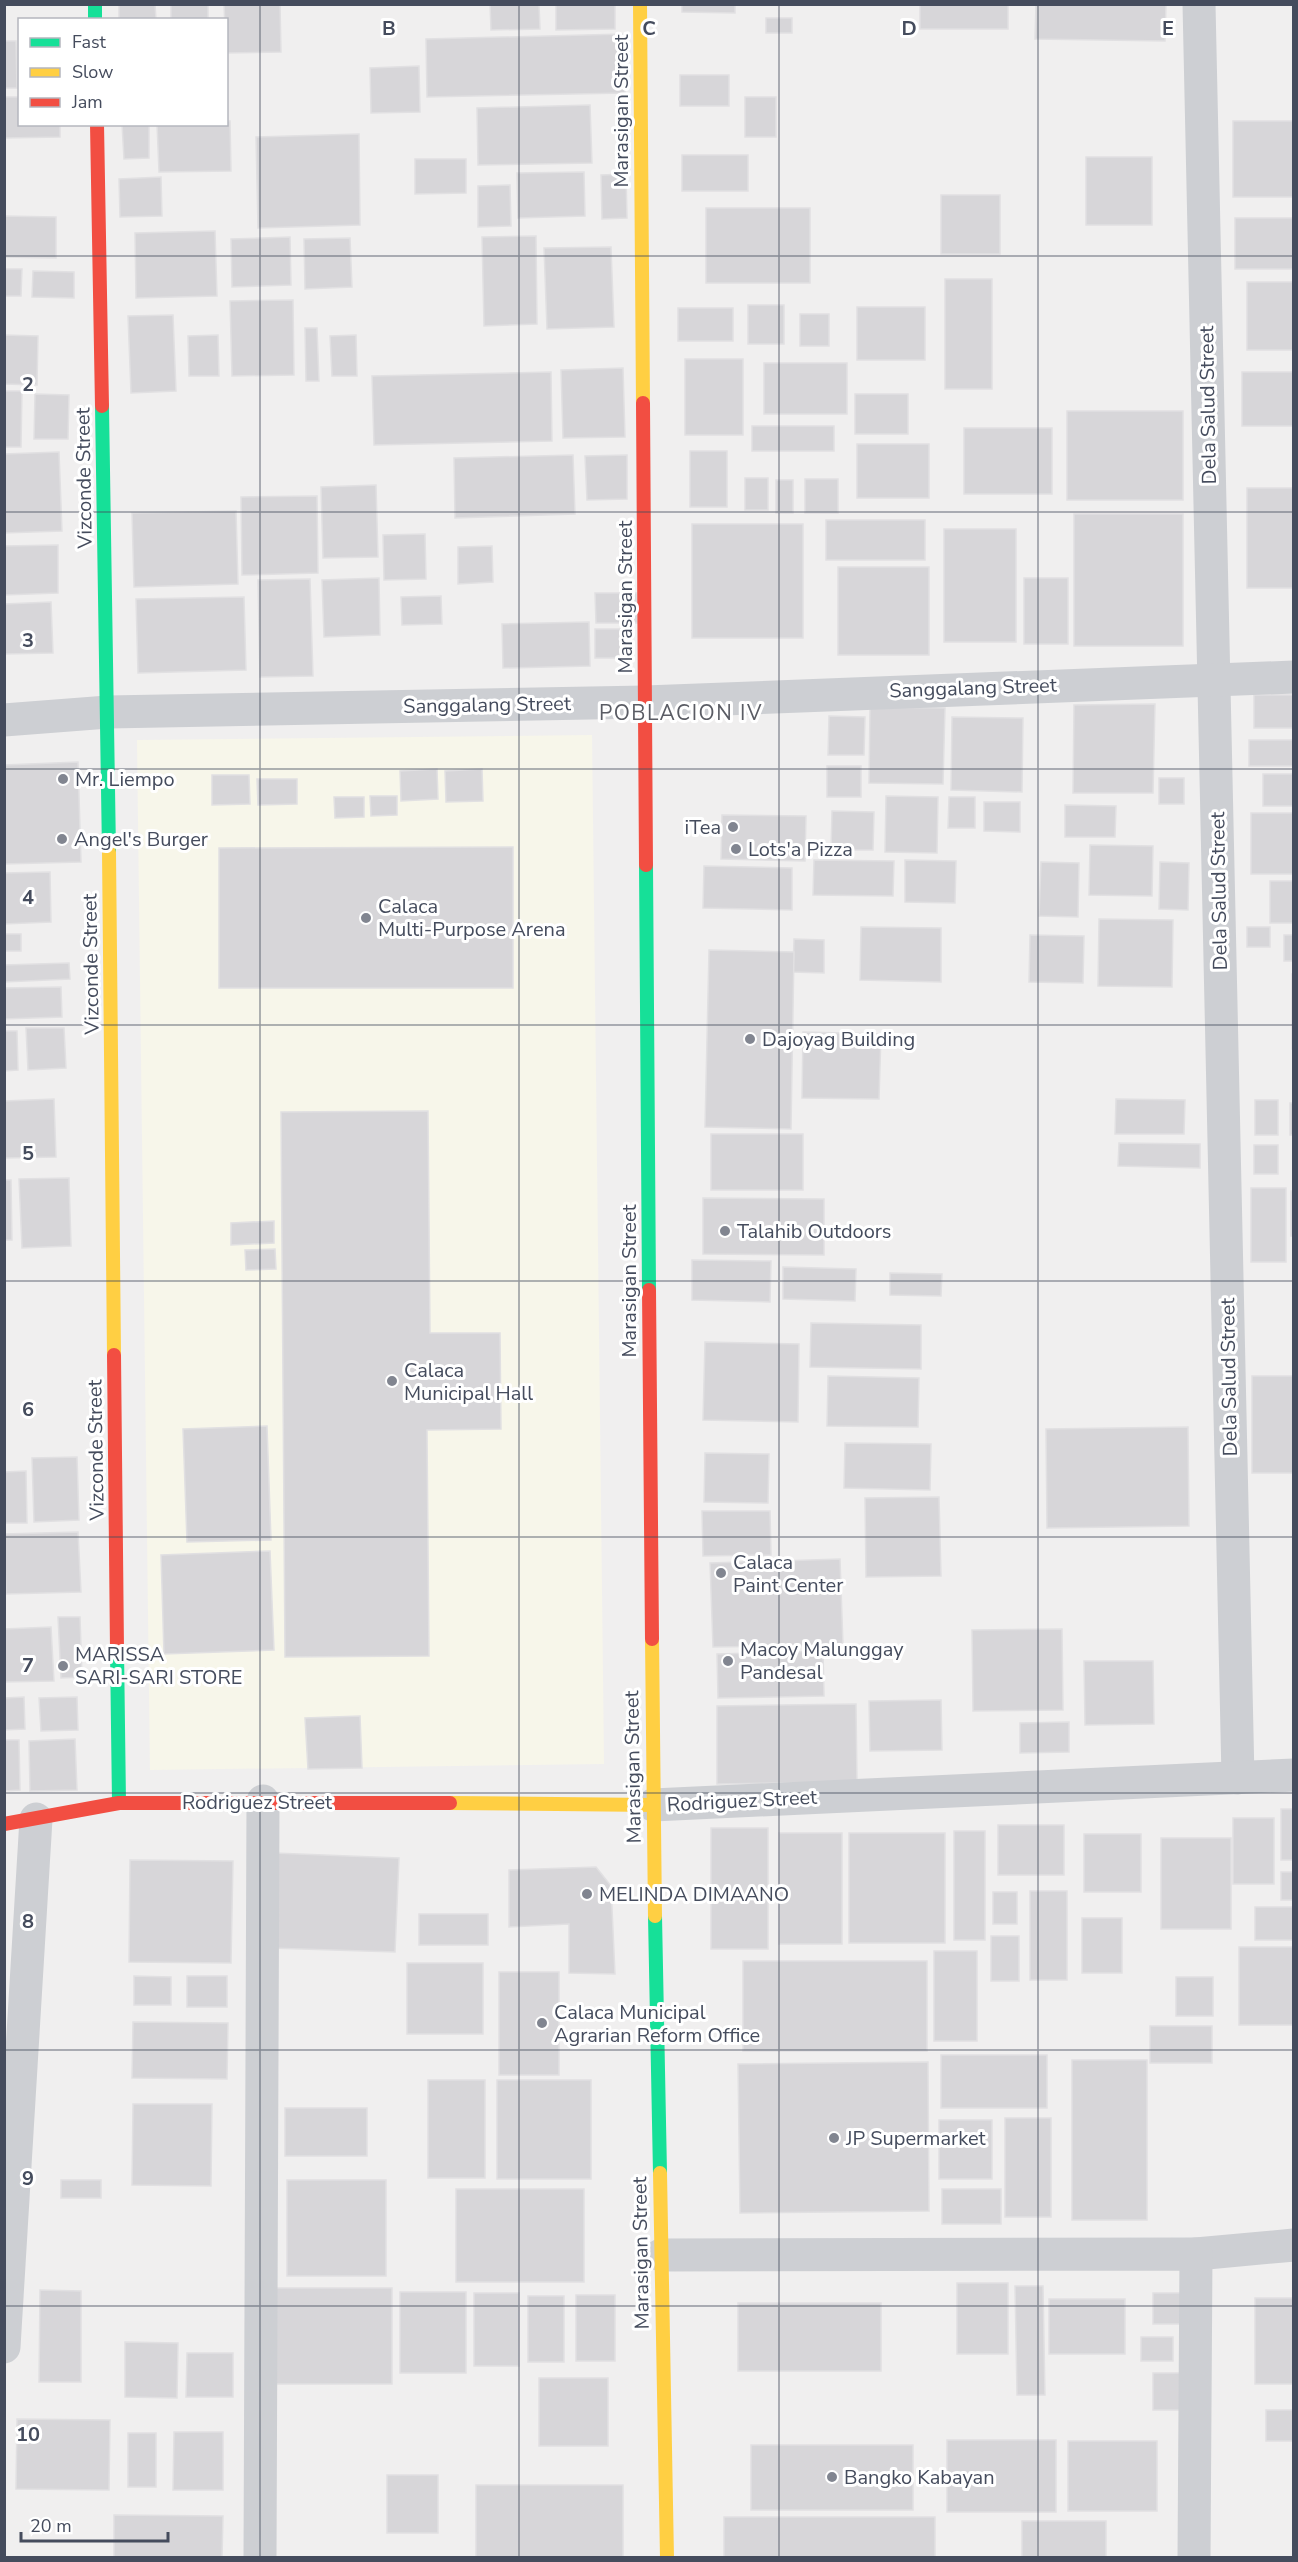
<svg xmlns="http://www.w3.org/2000/svg" width="1298" height="2562" viewBox="0 0 1298 2562" font-family="'Nunito Sans',sans-serif">
<style>
.commercial{fill:#f7f6ea}
.building{fill:#d7d6d9;stroke:#e1e0e2;stroke-width:1.5}
.lines{fill:none;stroke-linecap:round;stroke-linejoin:round}
.street{stroke:#cdcfd3;stroke-width:33}
.fast{stroke:#16e098;stroke-width:14}
.slow{stroke:#ffcf43;stroke-width:14}
.jam{stroke:#f24e42;stroke-width:14}
.grid{fill:none;stroke:#454c5d;stroke-width:1.5;stroke-opacity:0.55}
.poi-dot{fill:#818590;stroke:#fff;stroke-width:2}
.labels{text-anchor:middle;dominant-baseline:central;stroke-width:6;stroke-linejoin:round;paint-order:stroke}
.street-label{font-size:20px;fill:#454c5d;stroke:#fff}
.poi-label{font-size:20px;fill:#454c5d;stroke:#fff;text-anchor:start}
.neighbourhood-label{font-size:21px;letter-spacing:1.5px;fill:#5a5c64;stroke:#fff}
.grid-label{font-size:20px;text-anchor:middle;font-weight:bold;fill:#454c5d;stroke:#fff;stroke-width:6;stroke-linejoin:round;paint-order:stroke}
</style>
<rect width="100%" height="100%" fill="#f0efef"/>
<!-- commercial -->
<polygon class="commercial" points="592,735 604,1764 150,1770 137,740"/>
<!-- building -->
<g class="building">
<polygon points="119,4 155,4 156,20 119,20"/>
<rect x="171" y="4" width="37" height="16"/>
<polygon points="224,4 280,4 281,52 226,53"/>
<polygon points="490,4 539,4 540,29 491,30"/>
<polygon points="556,4 615,4 615,29 556,30"/>
<polygon points="682,4 735,4 735,13 682,12"/>
<rect x="920" y="4" width="88" height="25"/>
<polygon points="1036,4 1166,4 1165,41 1035,39"/>
<rect x="766" y="18" width="26" height="15"/>
<polygon points="623,34 625,93 427,97 426,39"/>
<polygon points="4,41 16,41 17,88 4,88"/>
<polygon points="419,66 420,112 371,113 370,68"/>
<rect x="680" y="75" width="49" height="31"/>
<polygon points="4,97 20,97 20,124 60,124 60,137 4,138"/>
<rect x="745" y="97" width="31" height="40"/>
<polygon points="590,105 592,163 478,165 477,108"/>
<polygon points="226,121 230,121 231,171 159,172 157,124 226,124"/>
<rect x="1233" y="121" width="61" height="76"/>
<polygon points="122,124 149,124 149,158 124,159"/>
<polygon points="359,134 360,225 258,228 256,137"/>
<rect x="682" y="155" width="66" height="36"/>
<rect x="1086" y="157" width="66" height="68"/>
<polygon points="415,159 466,159 466,193 415,194"/>
<polygon points="584,172 585,216 518,218 517,173"/>
<polygon points="626,174 627,218 602,219 601,175"/>
<polygon points="161,177 162,216 120,217 119,179"/>
<polygon points="510,185 511,226 478,227 478,186"/>
<rect x="941" y="195" width="59" height="59"/>
<rect x="706" y="208" width="104" height="75"/>
<polygon points="4,216 56,217 56,258 4,257"/>
<rect x="1235" y="218" width="59" height="51"/>
<polygon points="215,231 217,296 136,298 135,233"/>
<polygon points="536,236 537,324 484,326 482,237"/>
<polygon points="290,237 291,285 232,287 231,239"/>
<polygon points="350,238 352,287 305,289 304,239"/>
<polygon points="611,247 614,327 547,329 544,248"/>
<polygon points="4,269 22,269 21,296 4,296"/>
<polygon points="33,271 74,272 74,298 32,297"/>
<rect x="945" y="279" width="47" height="110"/>
<rect x="1247" y="282" width="47" height="68"/>
<polygon points="293,300 294,375 232,376 230,301"/>
<rect x="748" y="305" width="36" height="39"/>
<rect x="857" y="307" width="68" height="53"/>
<rect x="678" y="308" width="55" height="33"/>
<rect x="800" y="314" width="29" height="32"/>
<polygon points="173,315 176,391 131,393 128,316"/>
<polygon points="305,328 317,328 319,381 306,381"/>
<polygon points="4,335 38,336 37,385 4,384"/>
<polygon points="218,335 219,376 189,376 188,336"/>
<polygon points="356,335 357,376 332,376 330,336"/>
<rect x="685" y="359" width="58" height="76"/>
<rect x="764" y="363" width="83" height="51"/>
<polygon points="623,368 625,437 563,438 561,370"/>
<polygon points="551,372 552,441 374,445 372,376"/>
<rect x="1242" y="372" width="52" height="54"/>
<polygon points="4,391 22,391 21,447 4,447"/>
<polygon points="35,394 69,395 68,439 34,439"/>
<rect x="855" y="394" width="53" height="40"/>
<rect x="1067" y="411" width="116" height="89"/>
<rect x="752" y="426" width="82" height="25"/>
<rect x="964" y="428" width="88" height="66"/>
<rect x="857" y="444" width="72" height="54"/>
<rect x="690" y="451" width="37" height="56"/>
<polygon points="59,452 62,531 4,533 4,454"/>
<polygon points="573,455 575,514 455,518 454,458"/>
<polygon points="627,455 627,499 587,500 585,456"/>
<rect x="745" y="478" width="23" height="32"/>
<rect x="805" y="479" width="33" height="34"/>
<rect x="776" y="480" width="17" height="33"/>
<polygon points="376,485 378,557 323,558 321,487"/>
<rect x="1247" y="488" width="47" height="100"/>
<polygon points="317,496 318,573 242,575 241,497"/>
<polygon points="236,511 238,584 134,587 132,513"/>
<rect x="1074" y="514" width="109" height="132"/>
<rect x="826" y="520" width="99" height="40"/>
<rect x="692" y="524" width="111" height="114"/>
<rect x="944" y="529" width="72" height="113"/>
<polygon points="425,534 426,579 384,580 383,535"/>
<polygon points="58,545 58,593 4,595 4,546"/>
<polygon points="492,546 493,582 458,584 458,547"/>
<rect x="838" y="567" width="91" height="88"/>
<polygon points="379,578 380,635 324,637 322,580"/>
<rect x="1024" y="578" width="44" height="66"/>
<polygon points="310,579 313,676 260,677 258,580"/>
<polygon points="595,593 637,593 638,623 596,623"/>
<polygon points="441,596 442,624 402,625 401,597"/>
<polygon points="244,597 246,670 138,673 136,599"/>
<polygon points="51,602 53,653 4,654 4,604"/>
<polygon points="589,622 590,666 503,668 502,624"/>
<rect x="595" y="629" width="37" height="29"/>
<rect x="1254" y="695" width="40" height="33"/>
<polygon points="1155,704 1153,793 1073,793 1074,705"/>
<polygon points="870,707 945,708 943,784 869,783"/>
<polygon points="829,716 865,717 864,755 828,755"/>
<polygon points="952,717 1023,718 1022,792 951,790"/>
<rect x="1249" y="740" width="45" height="26"/>
<polygon points="78,762 81,862 4,864 4,765"/>
<rect x="827" y="766" width="34" height="31"/>
<polygon points="437,769 438,799 401,801 400,771"/>
<polygon points="482,769 483,801 446,802 445,771"/>
<rect x="1263" y="774" width="31" height="32"/>
<polygon points="212,775 249,775 250,804 212,805"/>
<rect x="1159" y="778" width="25" height="26"/>
<polygon points="257,779 297,779 297,804 258,805"/>
<polygon points="370,796 397,796 397,815 371,816"/>
<polygon points="886,796 938,797 937,853 885,852"/>
<polygon points="334,797 364,797 364,817 335,818"/>
<polygon points="949,797 975,797 975,828 948,828"/>
<polygon points="984,802 1020,802 1020,832 984,831"/>
<polygon points="1065,805 1116,806 1115,837 1065,837"/>
<polygon points="832,811 874,812 873,850 831,850"/>
<rect x="1251" y="813" width="43" height="61"/>
<polygon points="722,815 806,816 805,861 721,859"/>
<polygon points="1090,845 1153,846 1152,896 1089,895"/>
<polygon points="513,847 513,988 219,988 219,848"/>
<polygon points="814,860 894,861 893,896 813,895"/>
<polygon points="905,860 956,861 955,903 905,902"/>
<polygon points="1041,862 1079,863 1078,917 1039,916"/>
<polygon points="1160,862 1189,863 1188,910 1159,909"/>
<polygon points="704,866 792,868 792,910 703,908"/>
<polygon points="50,872 51,922 4,924 4,873"/>
<rect x="1270" y="881" width="24" height="42"/>
<polygon points="1099,919 1173,920 1172,987 1098,986"/>
<polygon points="861,927 941,928 941,982 860,980"/>
<rect x="1247" y="927" width="23" height="20"/>
<rect x="4" y="934" width="17" height="17"/>
<polygon points="1030,935 1084,936 1083,983 1029,982"/>
<rect x="1284" y="935" width="10" height="26"/>
<polygon points="794,939 824,940 824,973 793,972"/>
<polygon points="709,950 794,952 791,1129 705,1127"/>
<polygon points="69,963 70,979 4,982 4,965"/>
<rect x="1292" y="974" width="2" height="75"/>
<polygon points="61,987 62,1017 4,1019 4,988"/>
<polygon points="26,1028 64,1028 66,1068 28,1070"/>
<polygon points="4,1031 17,1031 18,1070 4,1071"/>
<polygon points="803,1032 881,1034 879,1099 802,1098"/>
<polygon points="54,1099 56,1157 4,1158 4,1101"/>
<polygon points="1116,1099 1185,1100 1184,1134 1115,1134"/>
<rect x="1255" y="1100" width="23" height="35"/>
<rect x="1290" y="1103" width="4" height="32"/>
<polygon points="428,1111 430,1333 500,1333 501,1429 427,1430 429,1656 285,1657 281,1112"/>
<rect x="711" y="1134" width="92" height="56"/>
<polygon points="1119,1143 1200,1144 1200,1168 1118,1166"/>
<rect x="1254" y="1145" width="24" height="29"/>
<polygon points="69,1178 71,1246 22,1248 19,1179"/>
<polygon points="4,1180 11,1180 12,1240 4,1240"/>
<rect x="1251" y="1188" width="35" height="74"/>
<rect x="1291" y="1191" width="3" height="45"/>
<polygon points="703,1198 824,1199 824,1255 703,1254"/>
<polygon points="274,1221 274,1243 231,1245 231,1223"/>
<polygon points="275,1249 276,1269 246,1270 245,1250"/>
<polygon points="692,1260 771,1261 770,1302 692,1300"/>
<polygon points="783,1267 856,1269 855,1301 783,1299"/>
<polygon points="890,1273 942,1274 941,1296 890,1295"/>
<polygon points="811,1323 921,1325 921,1369 810,1367"/>
<polygon points="705,1342 799,1344 798,1422 703,1420"/>
<polygon points="828,1376 919,1378 918,1427 827,1426"/>
<rect x="1252" y="1376" width="42" height="97"/>
<polygon points="267,1426 271,1540 187,1542 183,1429"/>
<polygon points="1188,1427 1189,1526 1047,1528 1046,1429"/>
<polygon points="845,1443 931,1444 930,1490 844,1488"/>
<polygon points="705,1453 769,1454 768,1503 704,1502"/>
<polygon points="77,1457 79,1520 34,1522 32,1458"/>
<polygon points="26,1471 27,1523 4,1523 4,1472"/>
<polygon points="939,1497 941,1576 866,1577 865,1498"/>
<polygon points="702,1511 770,1511 771,1555 703,1556"/>
<polygon points="78,1532 81,1592 6,1594 4,1534"/>
<polygon points="270,1551 274,1650 164,1654 161,1555"/>
<polygon points="840,1559 843,1645 713,1647 710,1563"/>
<polygon points="58,1617 80,1617 82,1677 61,1678"/>
<polygon points="51,1627 54,1681 4,1682 4,1629"/>
<polygon points="1062,1629 1063,1710 973,1711 972,1630"/>
<polygon points="823,1651 824,1696 718,1698 717,1654"/>
<polygon points="1084,1661 1153,1661 1154,1724 1085,1725"/>
<polygon points="24,1697 25,1729 4,1730 4,1698"/>
<polygon points="77,1697 78,1730 41,1731 39,1698"/>
<polygon points="941,1700 942,1750 870,1751 869,1701"/>
<polygon points="856,1704 857,1782 717,1784 717,1706"/>
<polygon points="360,1716 362,1768 308,1769 305,1718"/>
<polygon points="1069,1722 1069,1752 1020,1753 1020,1723"/>
<polygon points="75,1739 77,1790 30,1791 29,1741"/>
<polygon points="4,1740 19,1740 20,1790 4,1791"/>
<rect x="1281" y="1809" width="13" height="51"/>
<rect x="1233" y="1818" width="41" height="66"/>
<rect x="998" y="1825" width="66" height="50"/>
<rect x="711" y="1828" width="57" height="121"/>
<rect x="954" y="1831" width="31" height="109"/>
<rect x="779" y="1833" width="63" height="111"/>
<rect x="849" y="1833" width="96" height="110"/>
<rect x="1084" y="1834" width="57" height="58"/>
<rect x="1161" y="1838" width="70" height="91"/>
<polygon points="274,1853 399,1858 395,1952 270,1948"/>
<polygon points="130,1860 233,1861 231,1963 129,1962"/>
<polygon points="596,1867 611,1886 615,1974 569,1973 569,1924 509,1927 509,1870"/>
<rect x="1281" y="1872" width="13" height="28"/>
<rect x="1030" y="1891" width="37" height="89"/>
<rect x="993" y="1892" width="24" height="32"/>
<rect x="1255" y="1907" width="39" height="33"/>
<rect x="419" y="1914" width="69" height="31"/>
<rect x="1082" y="1918" width="40" height="55"/>
<rect x="991" y="1936" width="28" height="45"/>
<rect x="1239" y="1947" width="55" height="78"/>
<rect x="934" y="1951" width="43" height="90"/>
<rect x="743" y="1961" width="184" height="90"/>
<rect x="407" y="1963" width="76" height="71"/>
<rect x="499" y="1972" width="60" height="103"/>
<polygon points="134,1976 171,1977 171,2005 134,2005"/>
<rect x="187" y="1976" width="40" height="31"/>
<rect x="1176" y="1977" width="37" height="39"/>
<polygon points="133,2022 228,2023 227,2079 132,2078"/>
<rect x="1150" y="2026" width="62" height="37"/>
<rect x="941" y="2055" width="106" height="53"/>
<rect x="1072" y="2060" width="75" height="160"/>
<polygon points="928,2062 929,2211 740,2213 738,2064"/>
<rect x="428" y="2080" width="57" height="98"/>
<rect x="497" y="2080" width="94" height="99"/>
<polygon points="133,2104 212,2104 211,2186 132,2185"/>
<rect x="285" y="2108" width="82" height="48"/>
<rect x="1005" y="2118" width="46" height="99"/>
<rect x="939" y="2120" width="53" height="59"/>
<rect x="61" y="2180" width="40" height="18"/>
<rect x="287" y="2180" width="99" height="96"/>
<rect x="456" y="2189" width="128" height="93"/>
<rect x="942" y="2189" width="59" height="35"/>
<rect x="957" y="2283" width="51" height="71"/>
<polygon points="1015,2286 1043,2286 1045,2395 1017,2395"/>
<rect x="274" y="2288" width="118" height="96"/>
<polygon points="40,2290 81,2291 81,2382 39,2382"/>
<rect x="400" y="2292" width="66" height="81"/>
<rect x="474" y="2293" width="45" height="73"/>
<rect x="1153" y="2293" width="33" height="31"/>
<rect x="576" y="2295" width="39" height="66"/>
<rect x="528" y="2296" width="36" height="66"/>
<rect x="1255" y="2298" width="39" height="86"/>
<rect x="1049" y="2299" width="76" height="55"/>
<rect x="738" y="2303" width="143" height="68"/>
<rect x="1141" y="2337" width="32" height="24"/>
<polygon points="125,2342 178,2343 177,2398 125,2397"/>
<polygon points="187,2353 233,2353 233,2397 186,2397"/>
<rect x="1153" y="2373" width="31" height="37"/>
<rect x="539" y="2378" width="69" height="68"/>
<rect x="1266" y="2410" width="28" height="31"/>
<polygon points="17,2419 110,2420 109,2490 16,2489"/>
<polygon points="174,2432 223,2432 223,2490 173,2490"/>
<rect x="128" y="2433" width="28" height="54"/>
<rect x="947" y="2440" width="109" height="72"/>
<rect x="1068" y="2441" width="89" height="70"/>
<rect x="751" y="2445" width="162" height="65"/>
<rect x="387" y="2475" width="51" height="58"/>
<rect x="476" y="2485" width="147" height="73"/>
<polygon points="114,2515 223,2516 222,2558 114,2558"/>
<rect x="724" y="2517" width="211" height="41"/>
<rect x="1022" y="2521" width="84" height="37"/>
</g>
<g class="lines">
<!-- street -->
<g class="street">
<polyline points="1199,4 1238,1778"/>
<polyline points="4,720 108,712 645,702 1294,677"/>
<polyline points="653,1805 1294,1775"/>
<polyline points="1196,2254 1294,2245"/>
<polyline points="661,2255 1196,2254 1194,2558"/>
<polyline points="4,2347 36,1819"/>
<polyline points="260,2558 263,1801"/>
</g>
<!-- fast -->
<g class="fast">
<polyline points="95,4 95,20"/>
<polyline points="102,406 109,852"/>
<polyline points="646,865 649,1290"/>
<polyline points="117,1649 119,1803"/>
<polyline points="655,1916 660,2173"/>
</g>
<!-- slow -->
<g class="slow">
<polyline points="640,4 643,403"/>
<polyline points="109,852 114,1355"/>
<polyline points="652,1639 655,1916"/>
<polyline points="450,1803 653,1805"/>
<polyline points="660,2173 667,2558"/>
</g>
<!-- jam -->
<g class="jam">
<polyline points="97,124 102,406"/>
<polyline points="643,403 646,865"/>
<polyline points="649,1290 652,1639"/>
<polyline points="114,1355 117,1649"/>
<polyline points="4,1824 119,1803 450,1803"/>
</g>
</g>
<!-- grid -->
<path class="grid" d="M 260,4 L 260,2558M 519,4 L 519,2558M 779,4 L 779,2558M 1038,4 L 1038,2558M 4,256 L 1294,256M 4,512 L 1294,512M 4,769 L 1294,769M 4,1025 L 1294,1025M 4,1281 L 1294,1281M 4,1537 L 1294,1537M 4,1793 L 1294,1793M 4,2050 L 1294,2050M 4,2306 L 1294,2306"/>
<!-- markers -->
<g class="poi-dot">
<circle cx="63" cy="779" r="6"/>
<circle cx="733" cy="827" r="6"/>
<circle cx="62" cy="839" r="6"/>
<circle cx="736" cy="849" r="6"/>
<circle cx="366" cy="918" r="6"/>
<circle cx="750" cy="1039" r="6"/>
<circle cx="725" cy="1231" r="6"/>
<circle cx="392" cy="1381" r="6"/>
<circle cx="721" cy="1573" r="6"/>
<circle cx="728" cy="1661" r="6"/>
<circle cx="63" cy="1666" r="6"/>
<circle cx="587" cy="1894" r="6"/>
<circle cx="542" cy="2023" r="6"/>
<circle cx="834" cy="2138" r="6"/>
<circle cx="832" cy="2477" r="6"/>
</g>
<g class="labels">
<!-- street labels -->
<g class="street-label">
<text transform="translate(621 111) rotate(-90)">Marasigan Street</text>
<text transform="translate(1208 405) rotate(-91)">Dela Salud Street</text>
<text transform="translate(84 478) rotate(-91)">Vizconde Street</text>
<text transform="translate(625 597) rotate(-90)">Marasigan Street</text>
<text transform="translate(973 688) rotate(-2)">Sanggalang Street</text>
<text transform="translate(487 705) rotate(-1)">Sanggalang Street</text>
<text transform="translate(1219 891) rotate(-91)">Dela Salud Street</text>
<text transform="translate(91 964) rotate(-91)">Vizconde Street</text>
<text transform="translate(629 1281) rotate(-90)">Marasigan Street</text>
<text transform="translate(1229 1377) rotate(-91)">Dela Salud Street</text>
<text transform="translate(96 1450) rotate(-91)">Vizconde Street</text>
<text transform="translate(633 1767) rotate(-91)">Marasigan Street</text>
<text transform="translate(742 1801) rotate(-3)">Rodriguez Street</text>
<text x="257" y="1802">Rodriguez Street</text>
<text transform="translate(641 2253) rotate(-91)">Marasigan Street</text>
</g>
<!-- poi labels -->
<g class="poi-label">
<text x="75" y="779">Mr. Liempo</text>
<text x="721" y="827" text-anchor="end">iTea</text>
<text x="74" y="839">Angel's Burger</text>
<text x="748" y="849">Lots'a Pizza</text>
<text x="378" y="906">Calaca<tspan x="378" dy="23">Multi-Purpose Arena</tspan></text>
<text x="762" y="1039">Dajoyag Building</text>
<text x="737" y="1231">Talahib Outdoors</text>
<text x="404" y="1370">Calaca<tspan x="404" dy="23">Municipal Hall</tspan></text>
<text x="733" y="1562">Calaca<tspan x="733" dy="23">Paint Center</tspan></text>
<text x="740" y="1649">Macoy Malunggay<tspan x="740" dy="23">Pandesal</tspan></text>
<text x="75" y="1654">MARISSA<tspan x="75" dy="23">SARI-SARI STORE</tspan></text>
<text x="599" y="1894">MELINDA DIMAANO</text>
<text x="554" y="2012">Calaca Municipal<tspan x="554" dy="23">Agrarian Reform Office</tspan></text>
<text x="846" y="2138">JP Supermarket</text>
<text x="844" y="2477">Bangko Kabayan</text>
</g>
<!-- neighbourhood labels -->
<g class="neighbourhood-label">
<text x="681" y="713">POBLACION IV</text>
</g>
</g>
<g class="grid-label">
<text x="389" y="35">B</text>
<text x="649" y="35">C</text>
<text x="909" y="35">D</text>
<text x="1168" y="35">E</text>
<text x="28" y="391">2</text>
<text x="28" y="647">3</text>
<text x="28" y="904">4</text>
<text x="28" y="1160">5</text>
<text x="28" y="1416">6</text>
<text x="28" y="1672">7</text>
<text x="28" y="1928">8</text>
<text x="28" y="2185">9</text>
<text x="28" y="2441">10</text>
</g>
<!-- border -->
<rect width="1298" height="2562" fill="none" stroke="#454c5d" stroke-width="12"/>
<!-- legend -->
<rect x="18" y="18" width="210" height="108" fill="#ffffff" stroke="#b5b7be" stroke-width="1.5"/>
<rect x="30" y="38" width="30" height="9" fill="#16e098" stroke="#b5b7be" stroke-width="1.5"/>
<text x="72" y="48" font-size="18" fill="#454c5d">Fast</text>
<rect x="30" y="68" width="30" height="9" fill="#ffcf43" stroke="#b5b7be" stroke-width="1.5"/>
<text x="72" y="78" font-size="18" fill="#454c5d">Slow</text>
<rect x="30" y="98" width="30" height="9" fill="#f24e42" stroke="#b5b7be" stroke-width="1.5"/>
<text x="72" y="108" font-size="18" fill="#454c5d">Jam</text>
<!-- scale -->
<path d="M21 2532v9h147v-9" fill="none" stroke="#454c5d" stroke-width="3"/>
<text x="30" y="2532" font-size="18" fill="#454c5d" stroke="#ffffff" stroke-width="4.5" paint-order="stroke">20 m</text>
</svg>
